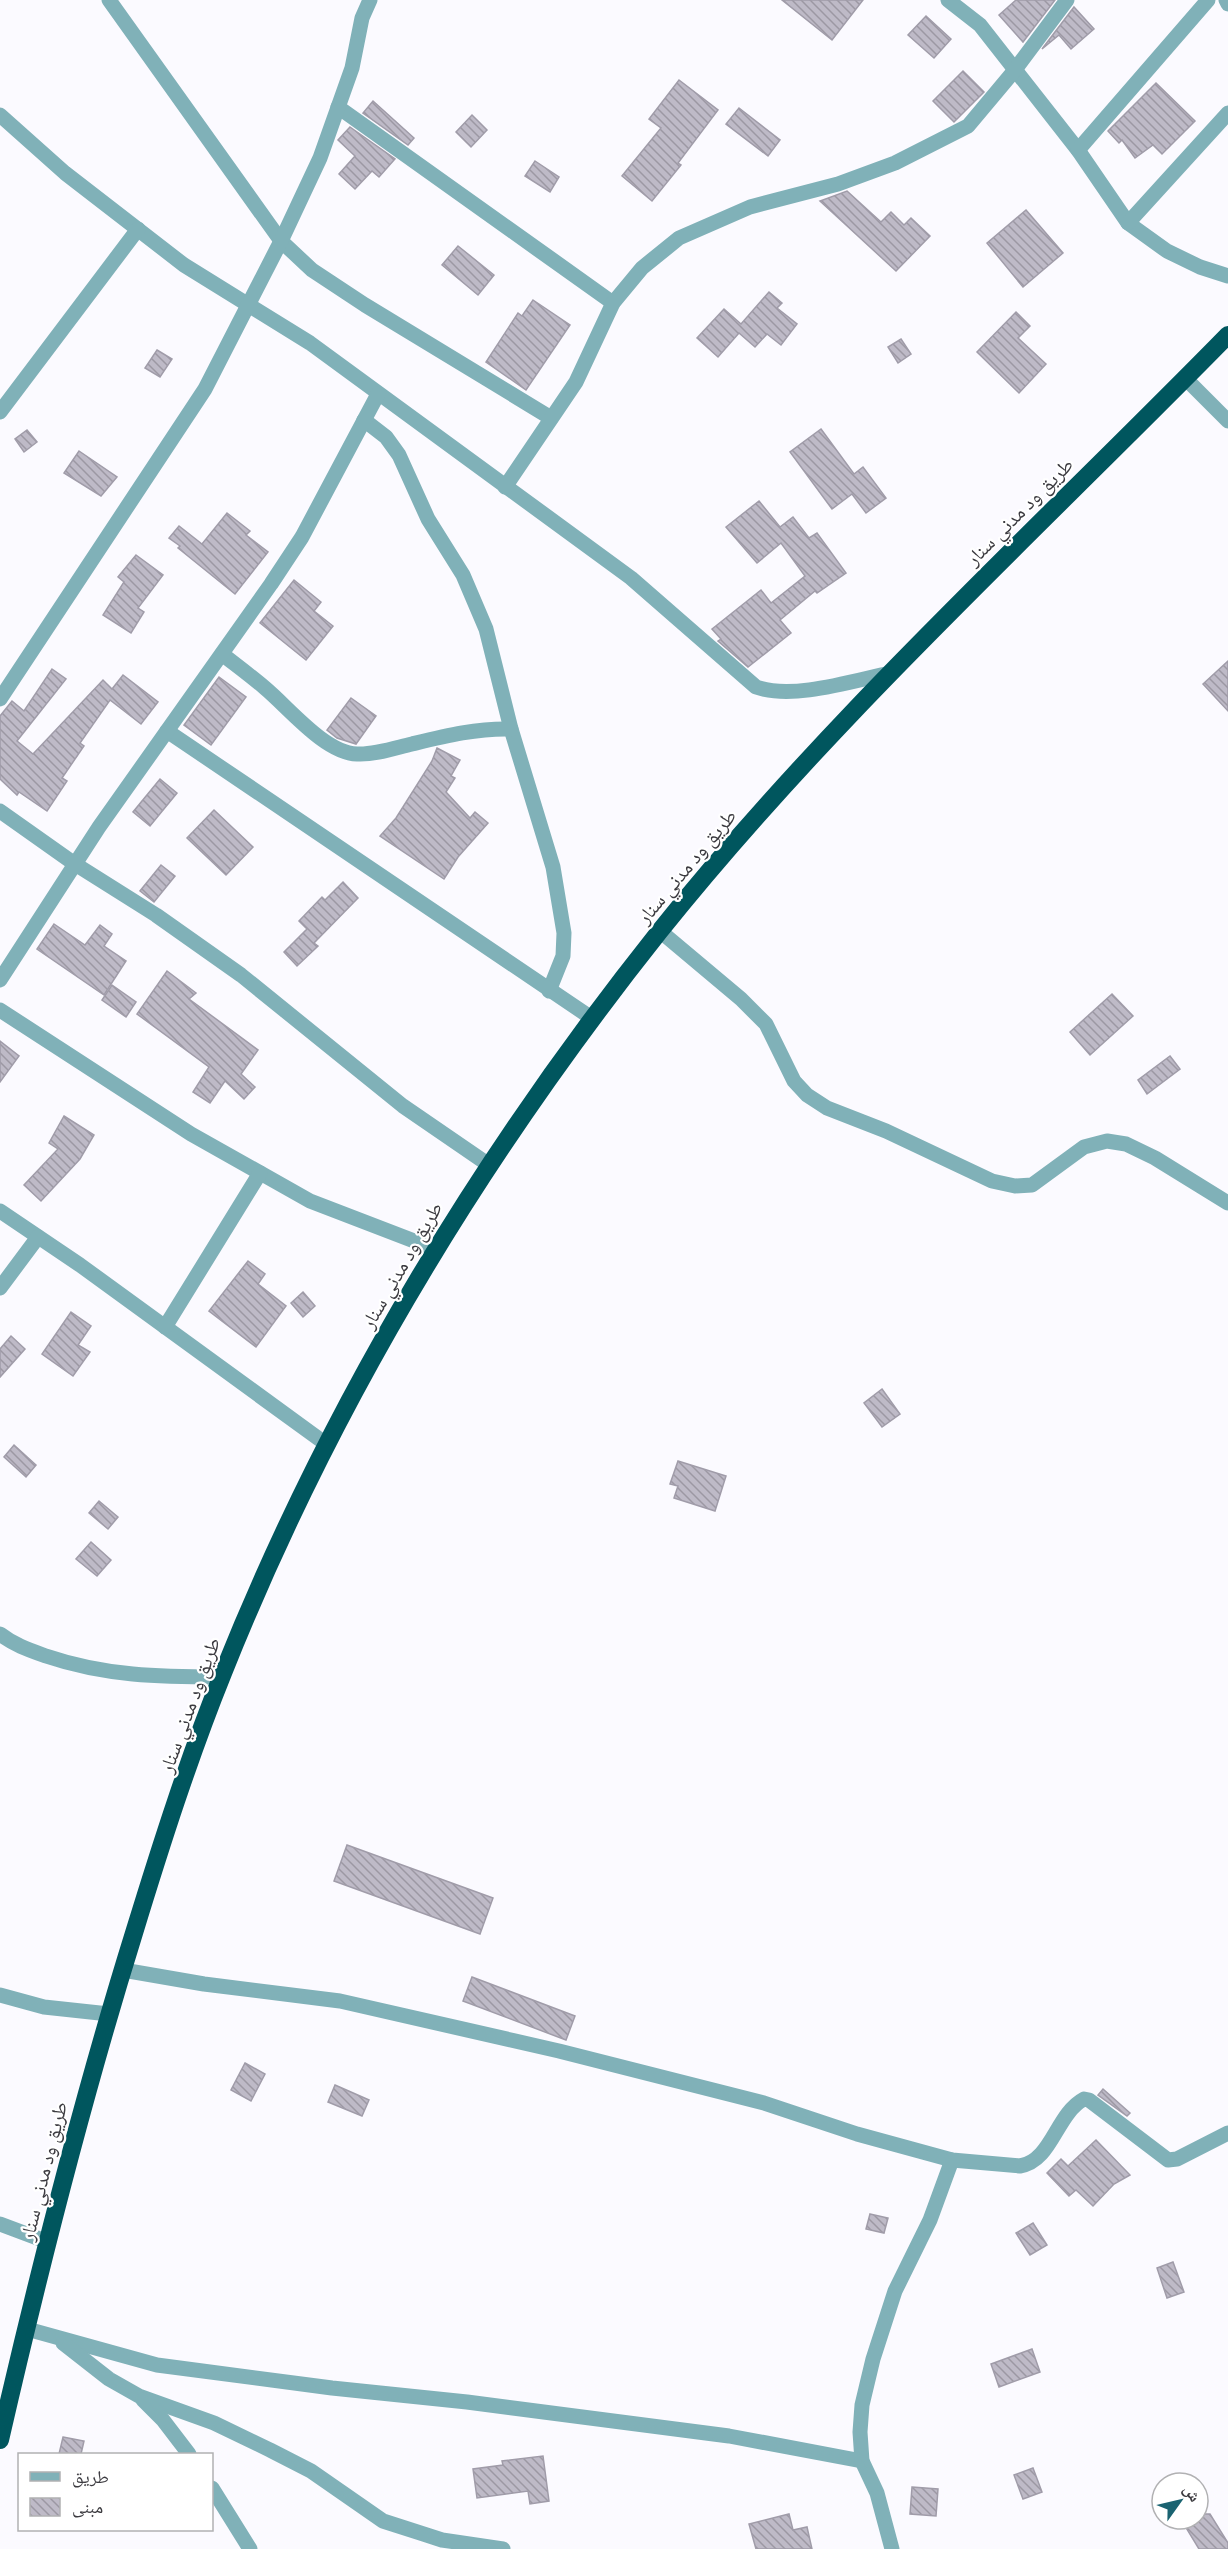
<svg xmlns="http://www.w3.org/2000/svg" width="1228" height="2549" viewBox="0 0 1228 2549" font-family="'IBM Plex Sans','Noto Naskh Arabic',sans-serif">
<style>
.building{fill:url(#building-back-hatch);stroke:#a09ca9;stroke-width:1.5}
.lines{fill:none;stroke-linecap:round;stroke-linejoin:round}
.minor{stroke:#80b1b8;stroke-width:15}
.highway{stroke:#00565e;stroke-width:18}
.labels{text-anchor:middle;dominant-baseline:central;stroke-width:4.5;stroke-linejoin:round;paint-order:stroke}
.street-label{font-size:20px;fill:#3c3b40;stroke:#fff}
</style>
<defs>
<pattern id="building-back-hatch" width="6" height="6" patternUnits="userSpaceOnUse" patternTransform="scale(1.5)"><rect width="6" height="6" fill="#bebac7"/><path d="M-1 5l2 2M0 0l6 6M5-1l2 2" fill="none" stroke="#9c98a3"/></pattern>
</defs>
<rect width="100%" height="100%" fill="#fbfaff"/>
<!-- building -->
<g class="building">
<polygon points="782,0 863,0 832,40"/>
<polygon points="1016,0 1055,0 1023,42 999,15"/>
<polygon points="1074,7 1094,29 1071,49 1059,35 1042,49"/>
<polygon points="926,16 951,39 934,58 908,35"/>
<polygon points="963,71 984,92 954,122 933,101"/>
<polygon points="679,80 718,110 678,163 681,165 652,201 622,176 661,128 649,119"/>
<polygon points="1156,83 1195,121 1162,154 1153,145 1135,158 1122,140 1119,143 1108,131"/>
<polygon points="373,101 414,138 408,145 363,113"/>
<polygon points="739,108 780,140 768,156 726,124"/>
<polygon points="472,115 487,130 471,147 456,132"/>
<polygon points="350,127 395,159 379,177 372,171 355,189 339,174 355,156 338,140"/>
<polygon points="535,161 559,177 550,192 525,176"/>
<polygon points="847,191 881,222 891,212 904,225 911,218 930,236 896,271 820,201"/>
<polygon points="1026,210 1063,253 1023,287 987,243"/>
<polygon points="458,246 494,275 478,295 442,265"/>
<polygon points="769,292 782,303 777,308 797,324 781,345 767,334 755,347 739,333 718,357 697,338 724,309 741,324"/>
<polygon points="533,300 570,325 526,390 486,362 518,313 522,316"/>
<polygon points="1016,312 1030,326 1018,338 1046,364 1019,393 977,352"/>
<polygon points="901,339 911,354 898,363 888,347"/>
<polygon points="157,350 172,359 160,377 145,368"/>
<polygon points="821,429 854,474 863,467 886,498 866,513 852,494 832,509 790,452"/>
<polygon points="27,430 37,442 24,452 15,439"/>
<polygon points="79,451 117,477 101,496 64,473"/>
<polygon points="759,501 780,527 793,517 809,538 817,533 846,573 817,593 815,591 780,620 791,633 748,667 718,641 721,639 712,629 761,590 771,603 805,576 781,543 757,563 726,527"/>
<polygon points="227,513 250,531 246,535 268,552 235,594 178,548 180,546 169,538 179,526 202,544"/>
<polygon points="136,555 163,575 138,608 144,612 131,633 103,615 124,582 118,577"/>
<polygon points="294,580 321,602 314,611 333,626 306,660 260,623"/>
<polygon points="1228,661 1228,711 1203,684"/>
<polygon points="52,669 66,679 17,741 33,754 103,680 112,689 123,675 158,702 141,724 110,700 80,743 84,746 62,778 67,781 47,811 19,792 17,795 0,779 0,716 12,701 24,711"/>
<polygon points="219,677 246,697 211,745 184,725"/>
<polygon points="351,698 376,716 356,744 337,738 327,730"/>
<polygon points="437,748 460,760 451,776 455,778 446,792 470,818 475,812 488,823 458,857 444,879 380,836 396,818 432,761"/>
<polygon points="160,779 177,793 150,826 133,812"/>
<polygon points="214,810 253,847 226,875 187,838"/>
<polygon points="161,865 175,876 154,902 140,891"/>
<polygon points="343,882 358,898 314,943 318,946 297,966 284,952 307,929 299,921 322,897 325,900"/>
<polygon points="54,924 85,945 100,925 112,934 104,946 126,961 104,995 37,949"/>
<polygon points="167,971 196,993 189,999 258,1050 241,1074 255,1087 244,1099 225,1081 210,1103 193,1092 209,1067 137,1014"/>
<polygon points="112,985 136,1002 126,1017 102,1000"/>
<polygon points="1112,994 1133,1016 1090,1055 1070,1032"/>
<polygon points="0,1041 19,1056 0,1082"/>
<polygon points="1170,1056 1180,1069 1147,1094 1138,1080"/>
<polygon points="64,1116 94,1135 80,1159 41,1201 24,1185 58,1149 49,1143"/>
<polygon points="248,1261 265,1274 258,1284 286,1306 256,1347 209,1311"/>
<polygon points="303,1292 315,1306 303,1317 291,1303"/>
<polygon points="71,1312 91,1326 78,1345 90,1352 73,1376 42,1354"/>
<polygon points="11,1336 25,1349 0,1377 0,1349"/>
<polygon points="882,1389 900,1414 882,1427 864,1403"/>
<polygon points="14,1445 36,1465 26,1477 4,1457"/>
<polygon points="678,1461 726,1476 715,1511 674,1498 678,1486 670,1484"/>
<polygon points="99,1501 118,1517 108,1529 89,1513"/>
<polygon points="91,1542 111,1560 97,1576 76,1559"/>
<polygon points="347,1845 493,1898 480,1934 334,1881"/>
<polygon points="472,1977 575,2016 566,2040 463,2001"/>
<polygon points="245,2063 265,2074 251,2101 231,2090"/>
<polygon points="335,2085 369,2100 362,2116 328,2102"/>
<polygon points="1103,2089 1130,2113 1127,2116 1098,2095"/>
<polygon points="1096,2140 1130,2175 1114,2184 1093,2206 1076,2190 1069,2196 1047,2173 1061,2159 1068,2166"/>
<polygon points="870,2214 888,2218 884,2233 866,2229"/>
<polygon points="1033,2223 1047,2245 1030,2255 1016,2233"/>
<polygon points="1173,2262 1184,2292 1167,2298 1157,2268"/>
<polygon points="1032,2349 1040,2372 999,2387 991,2364"/>
<polygon points="63,2437 84,2441 81,2454 59,2454"/>
<polygon points="543,2456 549,2501 530,2504 528,2491 477,2498 473,2469 503,2465 502,2461"/>
<polygon points="1033,2468 1042,2492 1023,2499 1014,2475"/>
<polygon points="912,2487 938,2489 936,2516 910,2514"/>
<polygon points="789,2514 793,2530 807,2527 812,2549 756,2549 749,2524"/>
<polygon points="1204,2514 1210,2514 1228,2543 1228,2549 1199,2549 1185,2526 1188,2524 1184,2519 1198,2519"/>
</g>
<g class="lines">
<!-- minor -->
<g class="minor">
<polyline points="109,0 281,241 312,270 365,305 551,418"/>
<polyline points="948,0 980,25 1078,150 1128,223 1167,251 1200,267 1228,276"/>
<polyline points="1226,0 1228,4"/>
<polyline points="338,107 613,303"/>
<path d="M 0,115 L 65,173 L 184,265 L 310,343 L 631,578 L 756,687 C 793,700 852,681 890,673"/>
<polyline points="1078,150 1208,0"/>
<polyline points="1128,223 1228,113"/>
<polyline points="1185,378 1228,421"/>
<polyline points="0,412 138,229"/>
<polyline points="364,420 386,437 399,455 428,519 463,575 486,629 511,729 553,867 564,933 563,956 549,991"/>
<polyline points="505,487 576,382 613,303 642,268 679,238 750,207 838,184 895,163 968,126 1014,71 1067,0"/>
<path d="M 222,654 C 236,665 251,676 265,688 C 289,708 325,753 357,754 C 375,755 395,748 412,744 C 445,736 477,728 511,729"/>
<polyline points="0,699 205,389 281,241 320,158 352,68 362,18 370,0"/>
<polyline points="167,731 593,1019"/>
<polyline points="0,811 75,864 156,915 241,975 403,1106 489,1165"/>
<polyline points="660,931 741,999 766,1024 794,1081 807,1095 827,1108 886,1131 992,1181 1015,1186 1032,1185 1084,1147 1107,1141 1126,1144 1155,1158 1228,1203"/>
<polyline points="0,980 99,827 271,584 302,537 378,394"/>
<polyline points="0,1010 191,1134 310,1201 435,1249"/>
<polyline points="0,1211 80,1265 326,1444"/>
<polyline points="0,1288 38,1237"/>
<polyline points="165,1327 260,1173"/>
<path d="M 0,1634 C 14,1645 29,1650 46,1656 C 105,1676 160,1677 221,1677"/>
<path d="M 123,1970 L 204,1984 L 340,2001 L 559,2051 L 764,2103 L 857,2134 L 952,2160 L 1020,2166 C 1052,2161 1056,2114 1084,2099 L 1089,2100 L 1168,2160 L 1177,2159 L 1228,2133"/>
<polyline points="0,1995 44,2007 109,2014"/>
<polyline points="0,2224 48,2242"/>
<polyline points="27,2329 157,2365 332,2388 467,2402 729,2436 862,2461"/>
<polyline points="63,2343 109,2379 139,2396 214,2423 270,2450 311,2471 383,2521 442,2540 503,2549"/>
<polyline points="143,2400 163,2420 189,2454"/>
<polyline points="212,2488 250,2549"/>
<polyline points="892,2549 877,2493 862,2461 860,2432 862,2405 873,2359 895,2291 930,2220 952,2160"/>
</g>
<!-- highway -->
<path class="highway" d="M 0,2440 C 39,2270 82,2100 134,1933 C 161,1845 189,1757 223,1673 C 330,1405 480,1157 659,932 C 831,717 1036,531 1228,335"/>
</g>
<g class="labels">
<!-- street labels -->
<g class="street-label">
<text transform="translate(1019 511) rotate(-45)">طريق ود مدني سنار</text>
<text transform="translate(686 866) rotate(-50)">طريق ود مدني سنار</text>
<text transform="translate(401 1265) rotate(-60)">طريق ود مدني سنار</text>
<text transform="translate(189 1705) rotate(-70)">طريق ود مدني سنار</text>
<text transform="translate(43 2171) rotate(-76)">طريق ود مدني سنار</text>
</g>
</g>
<!-- legend -->
<rect x="18" y="2453" width="195" height="78" fill="#ffffff" stroke="#b1b1b3" stroke-width="1.5"/>
<rect x="30" y="2472" width="30" height="9" fill="#80b1b8" stroke="#b1b1b3" stroke-width="1.5"/>
<text x="72" y="2483" font-size="18" fill="#3c3b40">طريق</text>
<rect x="30" y="2498" width="30" height="18" fill="url(#building-back-hatch)" stroke="#b1b1b3" stroke-width="1.5"/>
<text x="72" y="2513" font-size="18" fill="#3c3b40">مبنى</text>
<!-- north arrow -->
<g transform="translate(1180 2501) rotate(56)"><circle r="28" fill="#ffffff" stroke="#b1b1b3" stroke-width="1.5"/>
<path d="M0-4.5L10 22L0 15L-10 22Z" fill="#1a6371"/>
<text y="-9" font-size="16" font-weight="bold" text-anchor="middle" fill="#3c3b40">ش</text>
</g>
</svg>
